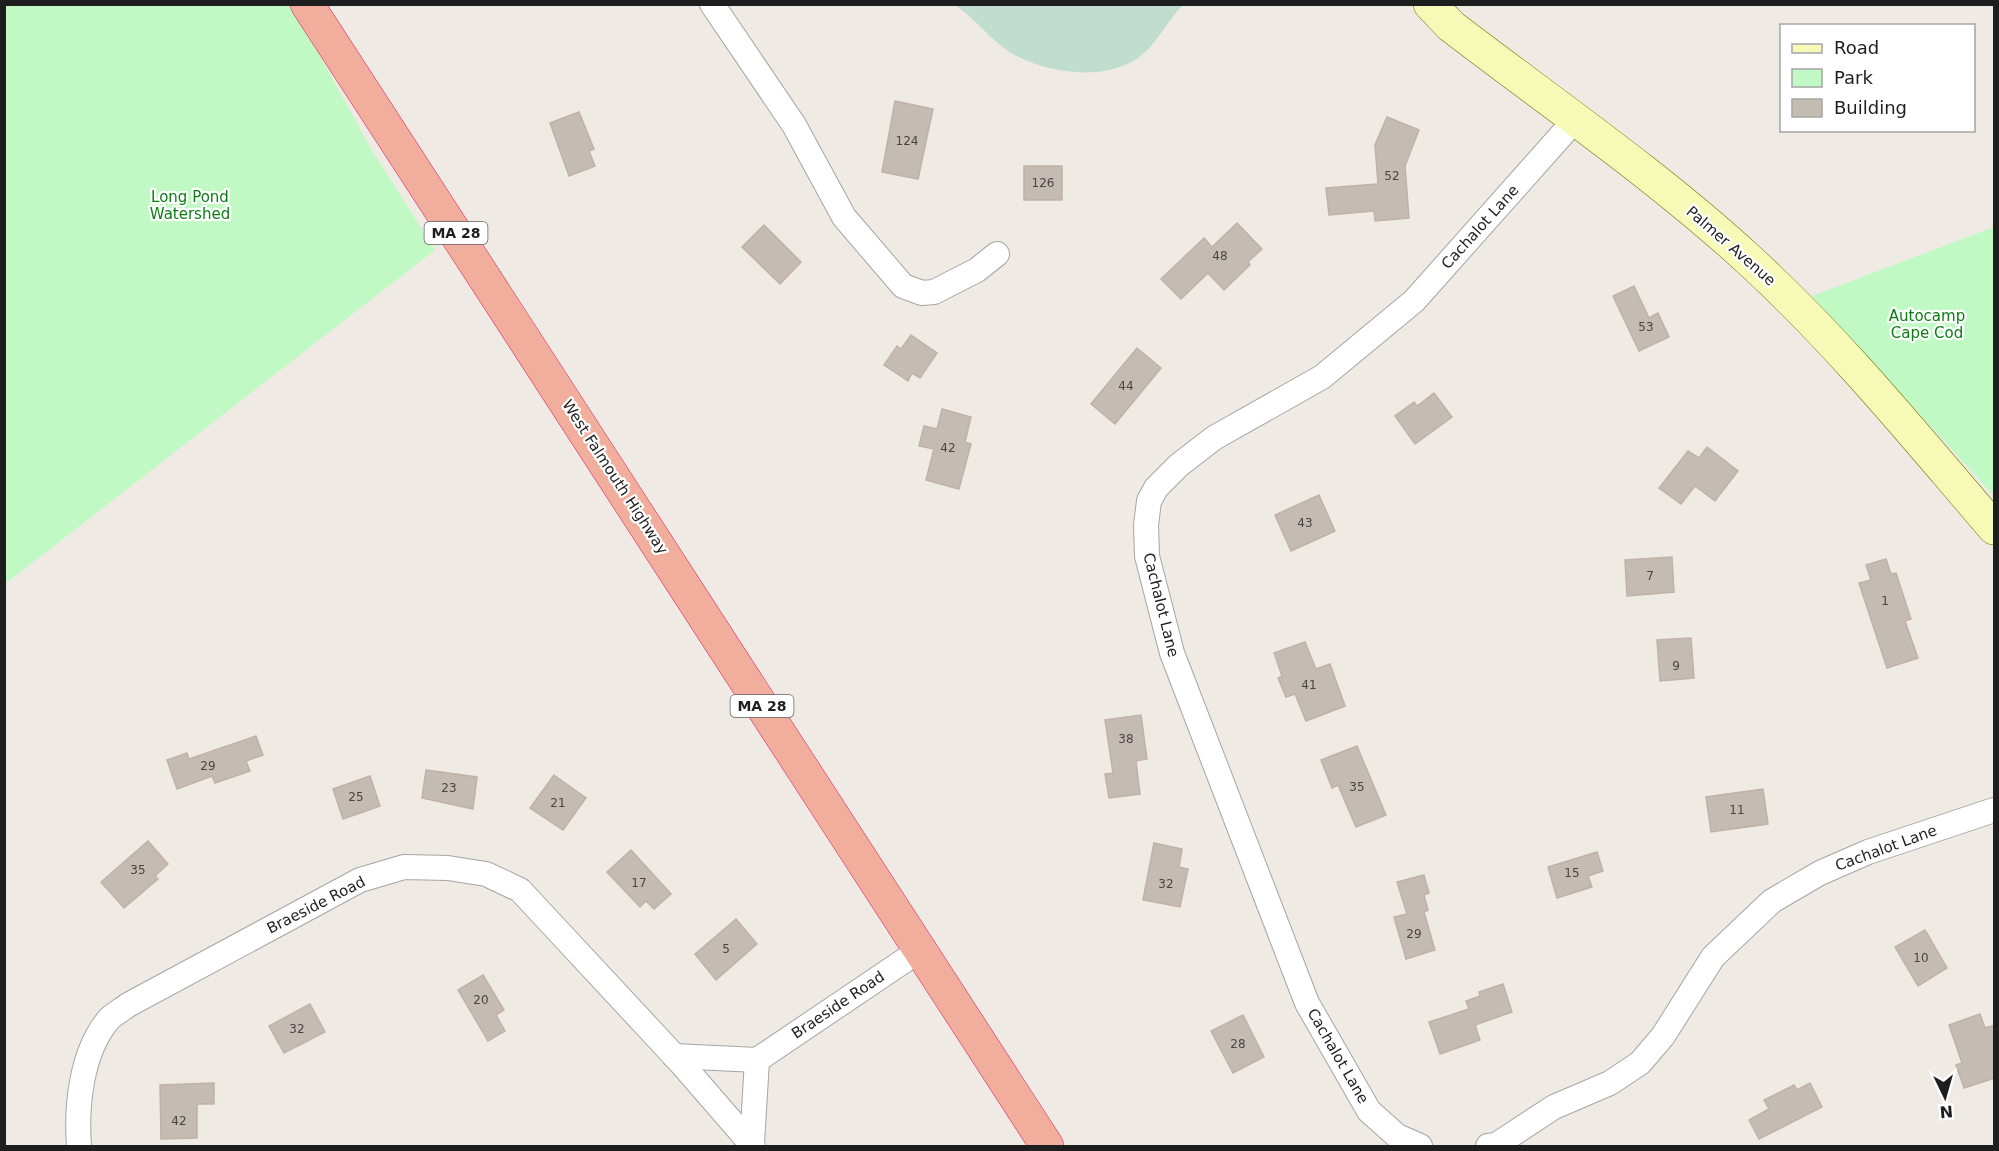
<svg xmlns="http://www.w3.org/2000/svg" width="1999" height="1151" viewBox="0 0 1999 1151" font-family="'DejaVu Sans',sans-serif">
<style>
.wetland{fill:#c1ddcf}
.park{fill:#c1f9c4}
.building{fill:#c4bbb3;stroke:#c1b1a6;stroke-width:1.5}
.lines{fill:none;stroke-linecap:round;stroke-linejoin:round}
.minor-casing{stroke:#a5a5a5;stroke-width:26}
.secondary-casing{stroke:#6b7505;stroke-width:34}
.trunk-casing{stroke:#da2466;stroke-width:34}
.minor{stroke:#fff;stroke-width:24}
.secondary{stroke:#f7f9b7;stroke-width:33}
.trunk{stroke:#f2ae9d;stroke-width:33}
.labels{text-anchor:middle;dominant-baseline:central;stroke-width:4.5;stroke-linejoin:round;paint-order:stroke}
.number-label{font-size:12px;fill:#484543}
.shield{fill:#fff;stroke:#626262;stroke-width:1.5}
.shield-label{font-size:14px;font-weight:bold;fill:#1e1e1e}
.park-label{font-size:15px;fill:#0b7d13;stroke:#fff}
.street-label{font-size:15px;fill:#1e1e1e;stroke:#fff}
</style>
<rect width="100%" height="100%" fill="#efebe4"/>
<!-- wetland -->
<path class="wetland" d="M 955,5 L 1183,5 C 1166,22 1156,47 1135,60 C 1101,81 1044,73 1011,53 C 990,40 975,18 955,5 Z"/>
<!-- park -->
<g class="park">
<polygon points="5,5 292,5 370,147 435,250 5,584"/>
<polygon points="1994,227 1994,496 1812,296"/>
</g>
<!-- building -->
<g class="building">
<polygon points="895,101 933,109 918,179 882,172"/>
<polygon points="579,112 594,149 589,151 595,166 569,176 550,123"/>
<polygon points="1387,117 1419,130 1405,166 1409,218 1375,221 1374,211 1329,215 1326,188 1378,184 1375,145"/>
<rect x="1024" y="166" width="38" height="34"/>
<polygon points="1237,223 1262,249 1248,262 1250,265 1224,290 1208,273 1181,299 1161,279 1204,238 1212,247"/>
<polygon points="764,225 801,262 780,284 742,247"/>
<polygon points="1634,286 1649,318 1658,313 1669,337 1639,351 1613,296"/>
<polygon points="911,335 937,353 920,378 912,373 908,381 884,365 897,346 901,349"/>
<polygon points="1137,348 1161,368 1115,424 1091,404"/>
<polygon points="1434,393 1452,417 1415,444 1395,416 1414,402 1417,406"/>
<polygon points="942,409 971,417 965,442 971,444 959,489 926,480 934,449 919,446 924,426 937,429"/>
<polygon points="1707,447 1738,471 1715,501 1695,486 1681,504 1659,488 1688,451 1699,458"/>
<polygon points="1319,495 1335,531 1291,551 1275,515"/>
<polygon points="1672,557 1674,592 1627,596 1625,560"/>
<polygon points="1886,559 1891,574 1896,573 1911,619 1905,621 1918,658 1887,668 1859,583 1871,580 1866,565"/>
<polygon points="1691,638 1694,678 1660,681 1657,640"/>
<polygon points="1305,642 1316,669 1330,664 1345,706 1306,721 1295,694 1286,697 1278,678 1282,676 1274,653"/>
<polygon points="1141,715 1147,759 1136,761 1140,794 1109,798 1105,774 1113,773 1105,720"/>
<polygon points="256,736 263,755 246,761 250,771 215,783 212,776 177,789 167,760 187,753 189,759"/>
<polygon points="1357,746 1386,815 1356,827 1338,785 1332,788 1321,760"/>
<polygon points="426,770 477,777 473,809 422,798"/>
<polygon points="554,775 586,798 563,830 530,808"/>
<polygon points="370,776 380,806 343,819 333,789"/>
<polygon points="1763,789 1768,824 1711,832 1706,797"/>
<polygon points="148,841 168,864 155,876 158,879 124,908 101,882"/>
<polygon points="1154,843 1182,849 1179,867 1188,869 1180,907 1143,900"/>
<polygon points="631,850 671,894 654,909 646,901 640,907 607,872"/>
<polygon points="1597,852 1603,871 1588,876 1592,887 1557,898 1548,867"/>
<polygon points="1424,875 1429,893 1424,895 1428,910 1424,912 1435,950 1406,959 1394,917 1407,914 1397,882"/>
<polygon points="736,919 757,944 716,980 695,954"/>
<polygon points="1925,930 1947,968 1918,986 1895,947"/>
<polygon points="483,975 504,1010 496,1015 505,1031 488,1041 458,990"/>
<polygon points="1503,984 1512,1012 1475,1025 1480,1040 1440,1054 1429,1022 1469,1009 1466,1001 1480,996 1479,992"/>
<polygon points="310,1004 325,1032 284,1053 269,1026"/>
<polygon points="1980,1014 1985,1028 1995,1025 1995,1078 1964,1088 1956,1065 1962,1063 1949,1025"/>
<polygon points="1243,1015 1264,1057 1233,1073 1211,1031"/>
<polygon points="214,1083 214,1104 197,1104 197,1138 161,1139 160,1085"/>
<polygon points="1810,1083 1822,1107 1759,1139 1749,1120 1769,1109 1764,1100 1794,1085 1797,1090"/>
</g>
<g class="lines">
<defs>
<g id="minor">
<polyline points="712,4 794,125 844,217 903,286 922,293 934,292 977,270 997,254"/>
<polyline points="674,1056 757,1060 920,950"/>
<polyline points="752,1143 757,1060"/>
<path d="M 79,1146 C 76,1106 81,1052 109,1019 C 114,1014 123,1009 128,1005 L 360,880 L 404,867 L 448,868 L 486,874 L 520,890 L 680,1062 L 753,1146"/>
<polyline points="1420,1146 1397,1136 1369,1111 1307,1003 1172,653 1147,556 1146,525 1149,501 1156,488 1179,465 1214,438 1322,377 1414,301 1575,120"/>
<polyline points="1488,1146 1496,1145 1554,1107 1610,1083 1640,1063 1663,1036 1713,957 1772,901 1820,873 1868,852 1994,810"/>
</g>
<path id="secondary" d="M 1430,4 L 1451,26 C 1550,102 1654,173 1747,258 C 1837,340 1915,436 1994,528"/>
<polyline id="trunk" points="307,4 1047,1146"/>
</defs>
<!-- minor casing -->
<use href="#minor" class="minor-casing"/>
<!-- secondary casing -->
<use href="#secondary" class="secondary-casing"/>
<!-- trunk casing -->
<use href="#trunk" class="trunk-casing"/>
<!-- minor -->
<use href="#minor" class="minor"/>
<!-- secondary -->
<use href="#secondary" class="secondary"/>
<!-- trunk -->
<use href="#trunk" class="trunk"/>
</g>
<g class="labels">
<!-- number labels -->
<g class="number-label">
<text x="907" y="141">124</text>
<text x="1392" y="176">52</text>
<text x="1043" y="183">126</text>
<text x="1220" y="256">48</text>
<text x="1646" y="327">53</text>
<text x="1126" y="386">44</text>
<text x="948" y="448">42</text>
<text x="1305" y="523">43</text>
<text x="1650" y="576">7</text>
<text x="1885" y="601">1</text>
<text x="1676" y="666">9</text>
<text x="1309" y="685">41</text>
<text x="1126" y="739">38</text>
<text x="208" y="766">29</text>
<text x="1357" y="787">35</text>
<text x="449" y="788">23</text>
<text x="356" y="797">25</text>
<text x="558" y="803">21</text>
<text x="1737" y="810">11</text>
<text x="138" y="870">35</text>
<text x="1572" y="873">15</text>
<text x="639" y="883">17</text>
<text x="1166" y="884">32</text>
<text x="1414" y="934">29</text>
<text x="726" y="949">5</text>
<text x="1921" y="958">10</text>
<text x="481" y="1000">20</text>
<text x="297" y="1029">32</text>
<text x="1238" y="1044">28</text>
<text x="179" y="1121">42</text>
</g>
<!-- shield labels -->
<g class="shield">
<rect x="424.5" y="222" width="63" height="22" rx="4.5"/>
<rect x="730.5" y="695" width="63" height="22" rx="4.5"/>
</g>
<g class="shield-label">
<text x="456" y="233">MA 28</text>
<text x="762" y="706">MA 28</text>
</g>
<!-- park labels -->
<g class="park-label">
<text x="190" y="197">Long Pond<tspan x="190" dy="17">Watershed</tspan></text>
<text x="1927" y="316">Autocamp<tspan x="1927" dy="17">Cape Cod</tspan></text>
</g>
<!-- street labels -->
<g class="street-label">
<text transform="translate(1480 227) rotate(-48)">Cachalot Lane</text>
<text transform="translate(1731 246) rotate(41)">Palmer Avenue</text>
<text transform="translate(615 477) rotate(57)">West Falmouth Highway</text>
<text transform="translate(1161 605) rotate(76)">Cachalot Lane</text>
<text transform="translate(1886 848) rotate(-20)">Cachalot Lane</text>
<text transform="translate(316 905) rotate(-27)">Braeside Road</text>
<text transform="translate(838 1005) rotate(-34)">Braeside Road</text>
<text transform="translate(1338 1056) rotate(60)">Cachalot Lane</text>
</g>
</g>
<!-- border -->
<rect width="1999" height="1151" fill="none" stroke="#1e1e1e" stroke-width="12"/>
<!-- legend -->
<rect x="1780" y="24" width="195" height="108" fill="#ffffff" stroke="#a5a5a5" stroke-width="1.5"/>
<rect x="1792" y="44" width="30" height="9" fill="#f7f9b7" stroke="#a5a5a5" stroke-width="1.5"/>
<text x="1834" y="54" font-size="18" fill="#1e1e1e">Road</text>
<rect x="1792" y="69" width="30" height="18" fill="#c1f9c4" stroke="#a5a5a5" stroke-width="1.5"/>
<text x="1834" y="84" font-size="18" fill="#1e1e1e">Park</text>
<rect x="1792" y="99" width="30" height="18" fill="#c4bbb3" stroke="#a5a5a5" stroke-width="1.5"/>
<text x="1834" y="114" font-size="18" fill="#1e1e1e">Building</text>
<!-- north arrow -->
<g transform="translate(1945 1097) rotate(175)" stroke="#ffffff" stroke-width="4.5" paint-order="stroke">
<path d="M0-4.5L10 22L0 15L-10 22Z" fill="#1e1e1e"/>
<text y="-9" font-size="16" font-weight="bold" text-anchor="middle" fill="#1e1e1e">N</text>
</g>
</svg>
